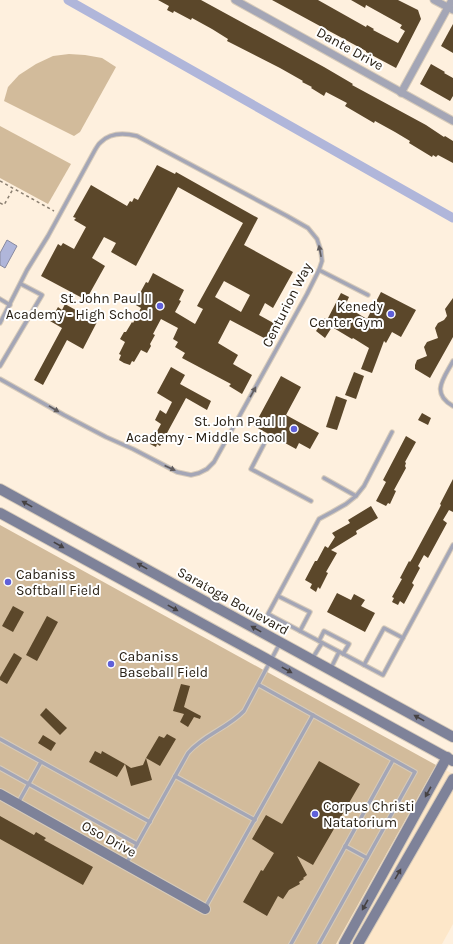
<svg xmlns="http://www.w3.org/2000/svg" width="453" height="944" viewBox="0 0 453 944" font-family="Karla,sans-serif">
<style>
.built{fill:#fde7c9}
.green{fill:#d2bb9b}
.water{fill:#b0b6da;stroke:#87899f}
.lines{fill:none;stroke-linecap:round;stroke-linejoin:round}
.canal{stroke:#b0b6da;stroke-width:9}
.building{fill:#5b472a;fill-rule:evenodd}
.lane-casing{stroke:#d7cbba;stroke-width:5.5}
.street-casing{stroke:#d7cbba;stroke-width:9}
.secondary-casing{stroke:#d7cbba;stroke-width:12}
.path{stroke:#897e70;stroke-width:1.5;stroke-dasharray:3 3;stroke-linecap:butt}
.lane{stroke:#a4a6b6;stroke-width:3.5}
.street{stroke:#a4a6b6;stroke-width:7}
.secondary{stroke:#7e8299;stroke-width:10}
.oneway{fill:#605c5d}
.oneway2{fill:#464243}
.poi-dot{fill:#5f60d9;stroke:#fff;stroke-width:1.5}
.labels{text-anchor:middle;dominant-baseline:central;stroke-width:4;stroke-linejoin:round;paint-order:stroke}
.street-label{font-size:14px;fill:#282015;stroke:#fff}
.poi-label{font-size:14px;fill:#282015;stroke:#fff;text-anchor:end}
</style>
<rect width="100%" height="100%" fill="#fef0de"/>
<!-- built -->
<polygon class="built" points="436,765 453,774 453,924 442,944 336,944"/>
<!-- green -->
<g class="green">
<polygon points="69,54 85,55 102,58 116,67 80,132 74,136 4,101 8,87 19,75 36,64 53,56"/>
<polygon points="0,126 71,164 48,204 0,178"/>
<polygon points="0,525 436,765 336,944 0,944"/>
</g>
<!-- water -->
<polygon class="water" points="7,240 17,246 5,268 0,265 0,253"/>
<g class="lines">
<!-- canal -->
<polyline class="canal" points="68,0 453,218"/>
</g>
<!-- building -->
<g class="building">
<polygon points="158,0 201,0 324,67 353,84 352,85 426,125 444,137 445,136 453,141 453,163 438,155 436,157 433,155 432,157 409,143 410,141 395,132 375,121 374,123 345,106 347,103 326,92 324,96 311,88 312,87 302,82 303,81 280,68 227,41 228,39 212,29 192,18 191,20 174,11 173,13 167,10 169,6"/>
<polygon points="272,0 318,0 366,27 367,25 374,29 373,30 398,43 405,31 400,28 402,25 366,5 365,8 351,0 398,0 418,10 421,19 396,68 366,52 366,51"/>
<polygon points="453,24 453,53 441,46"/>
<polygon points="431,64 445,72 444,73 453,78 453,96 450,101 420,84"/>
<path d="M 157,165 L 175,174 L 176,172 L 258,218 L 244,245 L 293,272 L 273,308 L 265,303 L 259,315 L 277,325 L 274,331 L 271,330 L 266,339 L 230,320 L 218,343 L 238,355 L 233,364 L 252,375 L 242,394 L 229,386 L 231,384 L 182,358 L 185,353 L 175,347 L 178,342 L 173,339 L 178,328 L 161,319 L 153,334 L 155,335 L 150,344 L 151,346 L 147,353 L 141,350 L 134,362 L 132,361 L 130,365 L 124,363 L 119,360 L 121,355 L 119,354 L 125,342 L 120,339 L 124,332 L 126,332 L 132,322 L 133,323 L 141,308 L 134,304 L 146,282 L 148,283 L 153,273 L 184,290 L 179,300 L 181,301 L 175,312 L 195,324 L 203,309 L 197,306 L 243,223 L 178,187 L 136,266 L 111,252 L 116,243 L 104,237 L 92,258 L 105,266 L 86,300 L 41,276 L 58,244 L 61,246 L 63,243 L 74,249 L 86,227 L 74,220 L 76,218 L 73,217 L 91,185 L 127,206 L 130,201 L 132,202 L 134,198 L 138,200 ZM 224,281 L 250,295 L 241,312 L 215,297 Z"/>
<polygon points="381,292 416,310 401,337 392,332 386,343 384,341 372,373 361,369 369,348 353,338 352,339 332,327 325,338 316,331 325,318 327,320 341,293 349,297 345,306 367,319"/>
<polygon points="453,298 453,337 430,378 415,369 415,365 417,360 427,356 424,347 427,342 438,338 435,328 438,323 444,320 447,316 445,309"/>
<polygon points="65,304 97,322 83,349 67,340 43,385 34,380 62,328 50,321 58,307 62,310"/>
<polygon points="171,367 185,375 180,384 211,401 207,410 186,398 160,446 157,444 156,447 150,444 161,424 155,420 160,410 166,414 172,402 157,393"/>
<polygon points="354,372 364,376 356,399 345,395"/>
<polygon points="281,376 301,387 286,415 319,433 310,449 299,443 296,449 254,426"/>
<polygon points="336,396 347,400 337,430 326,427"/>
<polygon points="422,413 431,418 428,425 418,420"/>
<polygon points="406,436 416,442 405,462 406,463 405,466 406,468 394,490 396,491 390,504 388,503 386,506 376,501 386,482 383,480"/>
<polygon points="453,479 453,512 449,510 443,520 447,523 428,558 424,555 418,566 420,568 412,583 414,585 404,604 400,601 398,605 392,602 394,598 392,597 402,579 400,578 409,561 410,562 412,559 439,509 441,505 440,504"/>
<polygon points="371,506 378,518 356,531 357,534 331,550 337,553 326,572 328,573 320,589 318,587 316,592 310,588 312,584 305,580 315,561 317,561 325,546 328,548 335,537 332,533 350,523 348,520"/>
<polygon points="337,593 351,600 354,594 365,600 361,606 375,613 365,632 327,612"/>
<polygon points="13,606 24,612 13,632 2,626"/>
<polygon points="47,616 58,622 37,661 26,655"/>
<polygon points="14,653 22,658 7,684 0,680 0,677"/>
<polygon points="181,684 190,686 184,707 201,716 200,719 194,717 188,727 180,722 184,714 173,711"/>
<polygon points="46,708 67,728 60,735 40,715"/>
<polygon points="167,734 176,739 160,766 146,758 159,736 164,738"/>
<polygon points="43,735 56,743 51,751 38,743"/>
<polygon points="95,751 101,754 102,751 125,764 117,777 89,762"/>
<polygon points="146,758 152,780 131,786 125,764 131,768 143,765"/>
<polygon points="319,761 360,784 313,865 297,856 307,875 303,878 304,879 299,882 300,884 289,890 283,899 278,896 267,916 243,902 261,870 263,871 274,853 252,839 266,815 282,824"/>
<polygon points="0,816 34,835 36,832 46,838 44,840 93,867 83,885 0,839"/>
</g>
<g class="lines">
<defs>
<g id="lane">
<polyline points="319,270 368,295"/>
<polyline points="0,299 10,305"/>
<path d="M 0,323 L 27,270 L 48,236 L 95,150 C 97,147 98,144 101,142 C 111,132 125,133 137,136 L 287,216 L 308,228 L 317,239 L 321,251 L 322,261 L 319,270 L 307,294 L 214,462 L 207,469 L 199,473 L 191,475 L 177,472 L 160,463 L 133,449 L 106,437 L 64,415 L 0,379"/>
<path d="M 453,361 C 444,378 430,393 453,406"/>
<polyline points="0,366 42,295 21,284"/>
<polyline points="392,432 364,486 356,496 346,504 332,512 319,519 268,614 383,675 453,545"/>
<polyline points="264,444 251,469 311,501"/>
<polyline points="324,478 356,496"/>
<polyline points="278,596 310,612 300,631"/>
<polyline points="319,641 324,631 349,644 343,654"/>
<polyline points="312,659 322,643"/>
<polyline points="364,665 384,628 403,638"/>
<polyline points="331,668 339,652"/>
<polyline points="259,685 415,772 319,944"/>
<polyline points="0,739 150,822"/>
<polyline points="0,768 137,844"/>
<polyline points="175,776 255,820"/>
<polyline points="18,803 41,762"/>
<polyline points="345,846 367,858"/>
<path d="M 126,864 L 188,753 C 203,735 228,728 244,711 L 280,643"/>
<polyline points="205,908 313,715"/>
<polyline points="291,944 393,760"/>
</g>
<g id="street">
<polyline points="235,0 453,121"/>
<polyline points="434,0 453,10"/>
<polyline points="401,93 452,0"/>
</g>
<g id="secondary">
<polyline points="0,489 453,737"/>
<polyline points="0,513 453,761"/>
<polyline points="0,794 205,909"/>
<polyline points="344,944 447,757"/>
<polyline points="358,944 453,779"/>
</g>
</defs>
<!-- lane casing -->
<use href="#lane" class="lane-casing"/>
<!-- street casing -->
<use href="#street" class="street-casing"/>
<!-- secondary casing -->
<use href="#secondary" class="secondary-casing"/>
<!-- path -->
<g class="path">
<polyline points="0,181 54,211"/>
<polyline points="0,203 4,205 13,189"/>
</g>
<!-- lane -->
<use href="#lane" class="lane"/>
<!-- street -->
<use href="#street" class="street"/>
<!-- secondary -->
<use href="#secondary" class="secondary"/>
</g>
<!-- one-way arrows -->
<defs><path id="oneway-solid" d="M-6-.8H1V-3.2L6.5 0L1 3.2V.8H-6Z"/></defs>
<g class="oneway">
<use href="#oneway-solid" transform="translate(320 251) rotate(-101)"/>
<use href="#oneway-solid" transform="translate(253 392) rotate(-61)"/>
<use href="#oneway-solid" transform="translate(54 409) rotate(31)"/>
<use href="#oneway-solid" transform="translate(170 468) rotate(25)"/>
</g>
<g class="oneway2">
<use href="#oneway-solid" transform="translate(27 504) rotate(-151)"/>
<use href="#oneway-solid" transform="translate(59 545) rotate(29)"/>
<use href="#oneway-solid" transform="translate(142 566) rotate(-151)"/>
<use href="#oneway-solid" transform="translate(173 608) rotate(29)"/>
<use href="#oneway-solid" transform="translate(256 629) rotate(-151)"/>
<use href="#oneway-solid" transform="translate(287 670) rotate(29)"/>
<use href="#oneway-solid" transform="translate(419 718) rotate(-151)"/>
<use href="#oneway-solid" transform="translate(428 792) rotate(119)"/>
<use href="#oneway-solid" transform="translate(398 874) rotate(-60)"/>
<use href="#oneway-solid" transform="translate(365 905) rotate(119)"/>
</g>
<!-- markers -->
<g class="poi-dot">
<circle cx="160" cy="306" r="4"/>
<circle cx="391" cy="314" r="4"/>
<circle cx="294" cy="429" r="4"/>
<circle cx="8" cy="582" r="4"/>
<circle cx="111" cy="664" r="4"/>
<circle cx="315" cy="814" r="4"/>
</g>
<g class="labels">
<!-- street labels -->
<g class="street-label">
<text transform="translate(350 49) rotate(29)">Dante Drive</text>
<text transform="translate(287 305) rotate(-63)">Centurion Way</text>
<text transform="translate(233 601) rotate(29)">Saratoga Boulevard</text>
<text transform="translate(109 839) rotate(29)">Oso Drive</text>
</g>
<!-- poi labels -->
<g class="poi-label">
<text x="152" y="298">St. John Paul II<tspan x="152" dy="16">Academy - High School</tspan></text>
<text x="383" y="306">Kenedy<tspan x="383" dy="16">Center Gym</tspan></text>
<text x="286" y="421">St. John Paul II<tspan x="286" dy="16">Academy - Middle School</tspan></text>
<text x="16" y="574" text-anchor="start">Cabaniss<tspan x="16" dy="16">Softball Field</tspan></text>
<text x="119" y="656" text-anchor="start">Cabaniss<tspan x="119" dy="16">Baseball Field</tspan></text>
<text x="323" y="806" text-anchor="start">Corpus Christi<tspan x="323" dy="16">Natatorium</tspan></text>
</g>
</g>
</svg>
